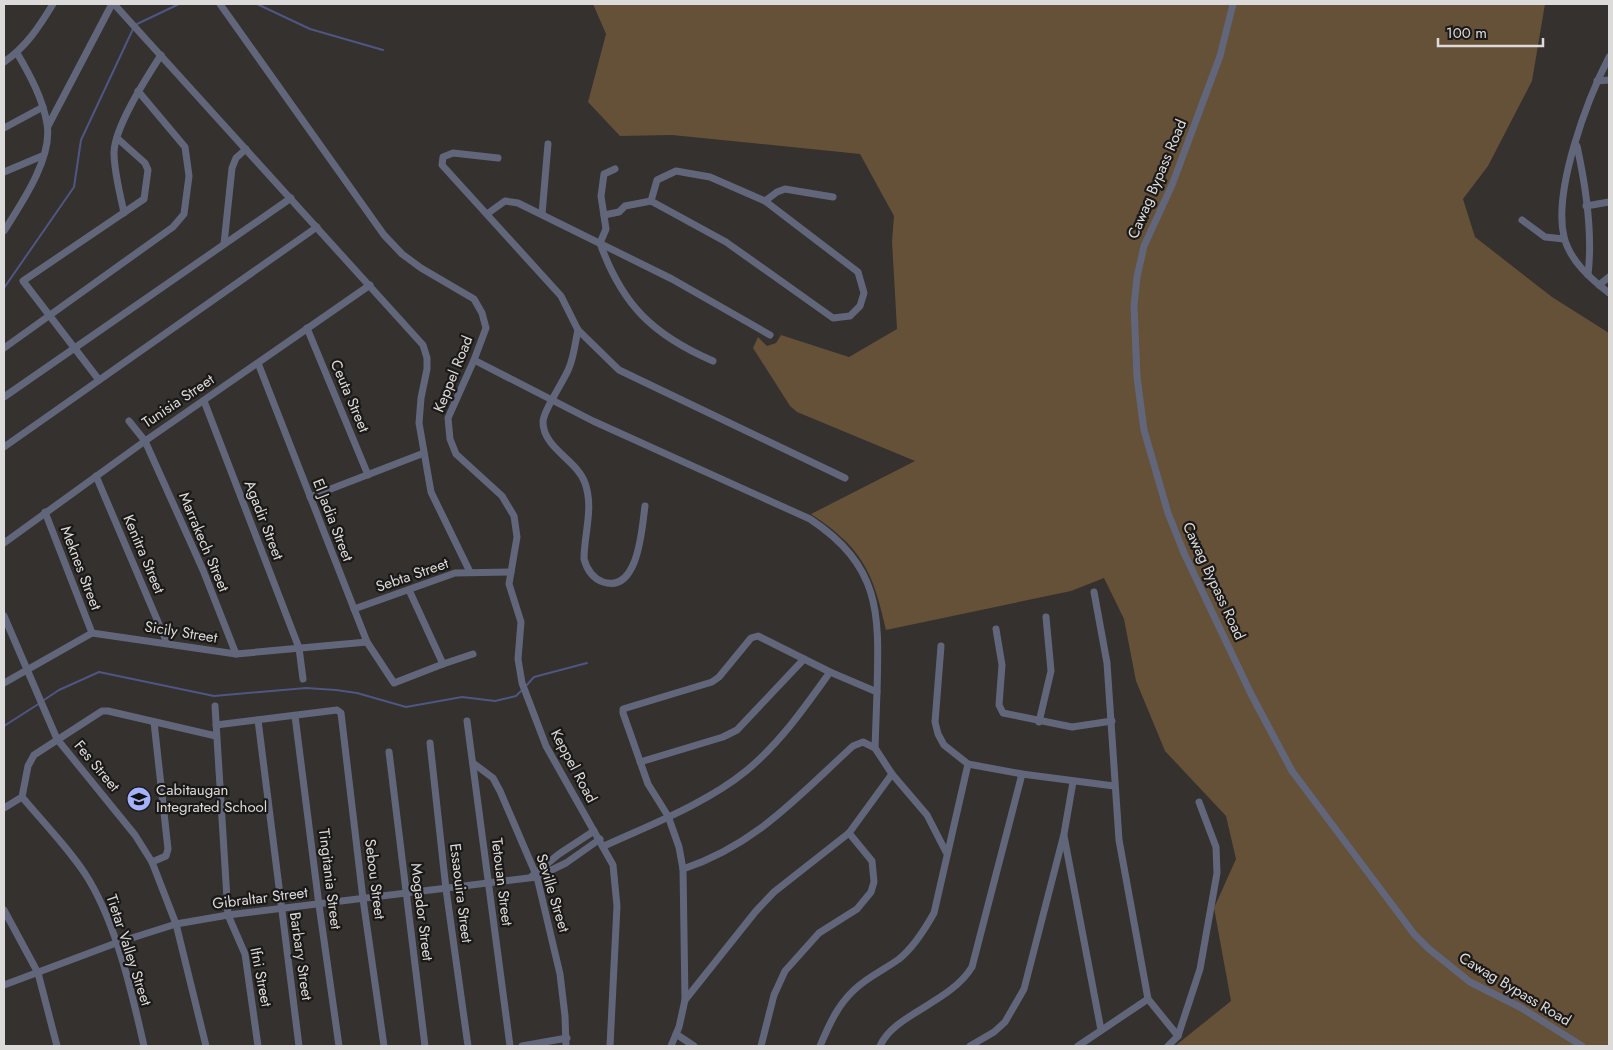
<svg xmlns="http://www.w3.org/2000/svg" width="1613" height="1050" viewBox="0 0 1613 1050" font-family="Jost,sans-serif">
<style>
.green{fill:#655038}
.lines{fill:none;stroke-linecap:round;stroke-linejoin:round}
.stream{stroke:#4f5684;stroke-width:2}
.minor{stroke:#62667b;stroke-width:7}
.labels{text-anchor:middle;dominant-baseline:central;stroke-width:4.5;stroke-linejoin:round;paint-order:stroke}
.street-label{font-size:15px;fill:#dddbd9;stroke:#1b1918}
.poi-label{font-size:15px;fill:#dddbd9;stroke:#1b1918;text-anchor:start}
</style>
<rect width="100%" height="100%" fill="#34312e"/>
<!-- green -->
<path class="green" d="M 593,4 L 1545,4 L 1532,81 L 1488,166 L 1463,199 L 1475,237 L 1552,297 L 1609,333 L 1609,1046 L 1175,1046 L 1231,1001 L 1214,908 L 1236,859 L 1226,816 L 1165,751 L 1136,681 L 1124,619 L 1104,578 L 1071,591 L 886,630 C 873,571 862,548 811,514 L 915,461 L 797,412 L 790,406 L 753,348 L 758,337 L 767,346 L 776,343 L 781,335 L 849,357 L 897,329 L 892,242 L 894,216 L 860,154 L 672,135 L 620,136 L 588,102 L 606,34 Z"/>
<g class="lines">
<!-- stream -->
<g class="stream">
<polyline points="257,4 310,29 383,50"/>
<polyline points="135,25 179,4"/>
<polyline points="4,288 74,187 81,140 133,29"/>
<polyline points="525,687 534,677 587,663"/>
<polyline points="44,700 59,690 99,672 214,696 306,688 336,690 357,693 406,707 462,697 495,701 516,696 522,690"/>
<polyline points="4,726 40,703"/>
</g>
<!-- minor -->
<g class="minor">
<polyline points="114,4 423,345 427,358 427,369 421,398 419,423 431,492 470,572"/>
<polyline points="220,4 384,235 402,254 421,268 474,299 482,313 486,328 474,360 448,418 450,439 456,454 502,496 514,516 517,537 509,584 521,622 518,659 522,683 546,746 613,865 617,906 610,1046"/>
<polyline points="1233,4 1220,56 1172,185 1144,246 1137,277 1134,306 1137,377 1144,430 1168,513 1184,553 1251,694 1292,771 1414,934 1429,949 1470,982 1520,1007 1582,1046"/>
<path d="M 1609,57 C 1587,100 1553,190 1564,237 C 1570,261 1591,279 1609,293"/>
<path d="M 4,62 C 26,47 39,27 53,4"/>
<polyline points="1597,81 1609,80"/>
<polyline points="48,126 112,4"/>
<polyline points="4,128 43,107"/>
<path d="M 1577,146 C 1586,187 1593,233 1588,275"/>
<polyline points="498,158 453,153 443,157 442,165 561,296 578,330 619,370 845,478"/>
<path d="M 615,169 L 604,174 L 601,196 L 606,229 L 600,243 C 622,305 653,335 713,361"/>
<polyline points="4,172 42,156"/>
<polyline points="651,201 657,180 676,171 710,177 765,201 777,192 785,189 833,197"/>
<polyline points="1586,206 1609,202"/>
<path d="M 124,213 C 120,193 114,172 114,152 C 115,126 147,77 161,55"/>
<polyline points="487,214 505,201 518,203 672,279 770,335"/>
<polyline points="542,214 548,144"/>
<polyline points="604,215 619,212 625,206 651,201 726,242 833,318 850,316 860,306 864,293 858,272 765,201"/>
<polyline points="1522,220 1545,237 1564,239"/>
<path d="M 4,231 C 21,204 53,158 47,124 C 43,99 30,75 17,53"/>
<polyline points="224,244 232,168 236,158 246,149"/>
<polyline points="1599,285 1609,277"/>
<polyline points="307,328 368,475"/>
<path d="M 578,330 C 575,343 574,356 569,368 C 564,381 543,411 543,422 C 543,448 577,460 585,483 C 594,508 584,534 584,559 C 587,570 592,578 603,582 C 639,594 642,526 645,506"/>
<polyline points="4,348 173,227 184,214 189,176 185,147 138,91"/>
<path d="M 474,360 L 593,421 L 810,519 C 882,567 879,614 877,692"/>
<polyline points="258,363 367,642 394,683 443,664 409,590"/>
<polyline points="99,380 23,281 144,199 148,170 145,163 117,138"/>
<polyline points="4,397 291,198"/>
<polyline points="204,401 299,648 303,679"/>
<polyline points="129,421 145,441 203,570 236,654"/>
<polyline points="4,447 317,227"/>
<polyline points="96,476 167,643"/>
<polyline points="310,497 424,453"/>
<polyline points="45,512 92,633"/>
<polyline points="4,543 145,441 370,285"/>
<polyline points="1094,592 1107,663 1119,840 1148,999 1178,1036"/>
<polyline points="354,609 455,573 511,572"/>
<polyline points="4,616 57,739 135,835 152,862 176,924 206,1046"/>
<polyline points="996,629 1002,665 999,705 1003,713 1072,727 1112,721"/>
<polyline points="941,646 935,722 938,734 944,745 968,764 1022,774 1114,786"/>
<polyline points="443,664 473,654"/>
<polyline points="4,683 92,633 236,654 367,642"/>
<polyline points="215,706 228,915 245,954 258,1046"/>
<polyline points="295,716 319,905 339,1046"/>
<polyline points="258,720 299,1046"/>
<polyline points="467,721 510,1046"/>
<polyline points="1039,722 1051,671 1046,617"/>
<polyline points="216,725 337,710 341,713 363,899 384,1046"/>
<polyline points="430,743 446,889 468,1046"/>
<polyline points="389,752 425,1046"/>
<polyline points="640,762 723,737 737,730 804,659"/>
<polyline points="473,763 493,778 500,791 537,877 560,974 565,1016 566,1046"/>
<path d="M 22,797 C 43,822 73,853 89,880 C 117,927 132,993 144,1046"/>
<polyline points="4,808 22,797 28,766 34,755 102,711 108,711 216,736"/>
<polyline points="1064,836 1101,1030"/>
<path d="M 604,846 C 650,825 707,803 746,771 C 780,743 805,707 830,672"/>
<polyline points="152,862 166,856 168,849 154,722"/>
<path d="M 683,869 C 757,844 797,797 853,746 L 863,742 L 875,748"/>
<polyline points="532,876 559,854 594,831"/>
<polyline points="4,910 38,973 57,1046"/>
<polyline points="4,985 116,943 176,924 228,915 537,877 566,863 600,839"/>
<polyline points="685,1000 756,911 774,892 849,833 892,774 927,815 946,852"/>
<polyline points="676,1034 694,1046"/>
<polyline points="522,1046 567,1038"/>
<polyline points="671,1046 679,1027 685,1000 683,869 679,847 668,816 648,784 623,713 623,709 712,682 719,677 751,638 758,636 830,672 877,692 875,748 892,774"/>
<polyline points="761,1046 774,995 785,971 819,933 857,909 871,892 874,882 872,861 849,833"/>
<path d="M 820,1046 C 829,1025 837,1006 854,990 C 867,977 884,970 899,959 C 914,947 925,929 934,913 L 968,764"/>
<path d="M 880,1046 C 894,1014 950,1003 972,967 L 1022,774"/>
<polyline points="970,1046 994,1032 1005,1022 1024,989 1064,834 1073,782"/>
<polyline points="1078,1046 1148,999"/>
<polyline points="1168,1046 1178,1036 1200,969 1217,873 1216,847 1199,802"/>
</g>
</g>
<!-- icons -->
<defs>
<symbol id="school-disc" viewBox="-11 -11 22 22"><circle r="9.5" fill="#a4b1fc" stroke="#1b1918"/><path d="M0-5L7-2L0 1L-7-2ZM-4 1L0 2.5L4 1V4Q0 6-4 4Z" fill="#111"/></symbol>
</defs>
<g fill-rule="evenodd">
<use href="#school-disc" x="125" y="785" width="28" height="28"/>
</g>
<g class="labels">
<!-- street labels -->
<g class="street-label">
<text transform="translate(1157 179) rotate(-67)">Cawag Bypass Road</text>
<text transform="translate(453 374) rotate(-68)">Keppel Road</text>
<text transform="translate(350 396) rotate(67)">Ceuta Street</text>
<text transform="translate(178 401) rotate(-34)">Tunisia Street</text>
<text transform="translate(264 520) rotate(69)">Agadir Street</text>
<text transform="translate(333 520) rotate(69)">El Jadia Street</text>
<text transform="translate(204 542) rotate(67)">Marrakech Street</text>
<text transform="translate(144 554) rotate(67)">Kenitra Street</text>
<text transform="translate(81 568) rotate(69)">Meknes Street</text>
<text transform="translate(412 575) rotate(-19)">Sebta Street</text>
<text transform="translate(1214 581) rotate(65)">Cawag Bypass Road</text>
<text transform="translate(181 632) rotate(9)">Sicily Street</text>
<text transform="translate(97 766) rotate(50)">Fes Street</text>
<text transform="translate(574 766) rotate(62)">Keppel Road</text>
<text transform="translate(330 879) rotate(83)">Tingitania Street</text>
<text transform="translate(375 879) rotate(83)">Sebou Street</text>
<text transform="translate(502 882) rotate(83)">Tetouan Street</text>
<text transform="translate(461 893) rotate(83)">Essaouira Street</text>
<text transform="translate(553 893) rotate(73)">Seville Street</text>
<text transform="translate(260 898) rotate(-7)">Gibraltar Street</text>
<text transform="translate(422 912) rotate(83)">Mogador Street</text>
<text transform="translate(129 950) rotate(72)">Tietar Valley Street</text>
<text transform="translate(301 956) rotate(82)">Barbary Street</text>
<text transform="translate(261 977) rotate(79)">Ifni Street</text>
<text transform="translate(1515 989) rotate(31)">Cawag Bypass Road</text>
</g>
<!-- poi labels -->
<g class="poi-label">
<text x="156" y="790">Cabitaugan<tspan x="156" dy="17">Integrated School</tspan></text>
</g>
</g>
<!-- border -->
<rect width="1613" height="1050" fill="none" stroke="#dddbd9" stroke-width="10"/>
<!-- scale -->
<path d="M1438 38v8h105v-8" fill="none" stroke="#dddbd9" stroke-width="2.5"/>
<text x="1446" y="38" font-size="15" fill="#dddbd9" stroke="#1b1918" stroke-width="4" paint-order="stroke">100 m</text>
</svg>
